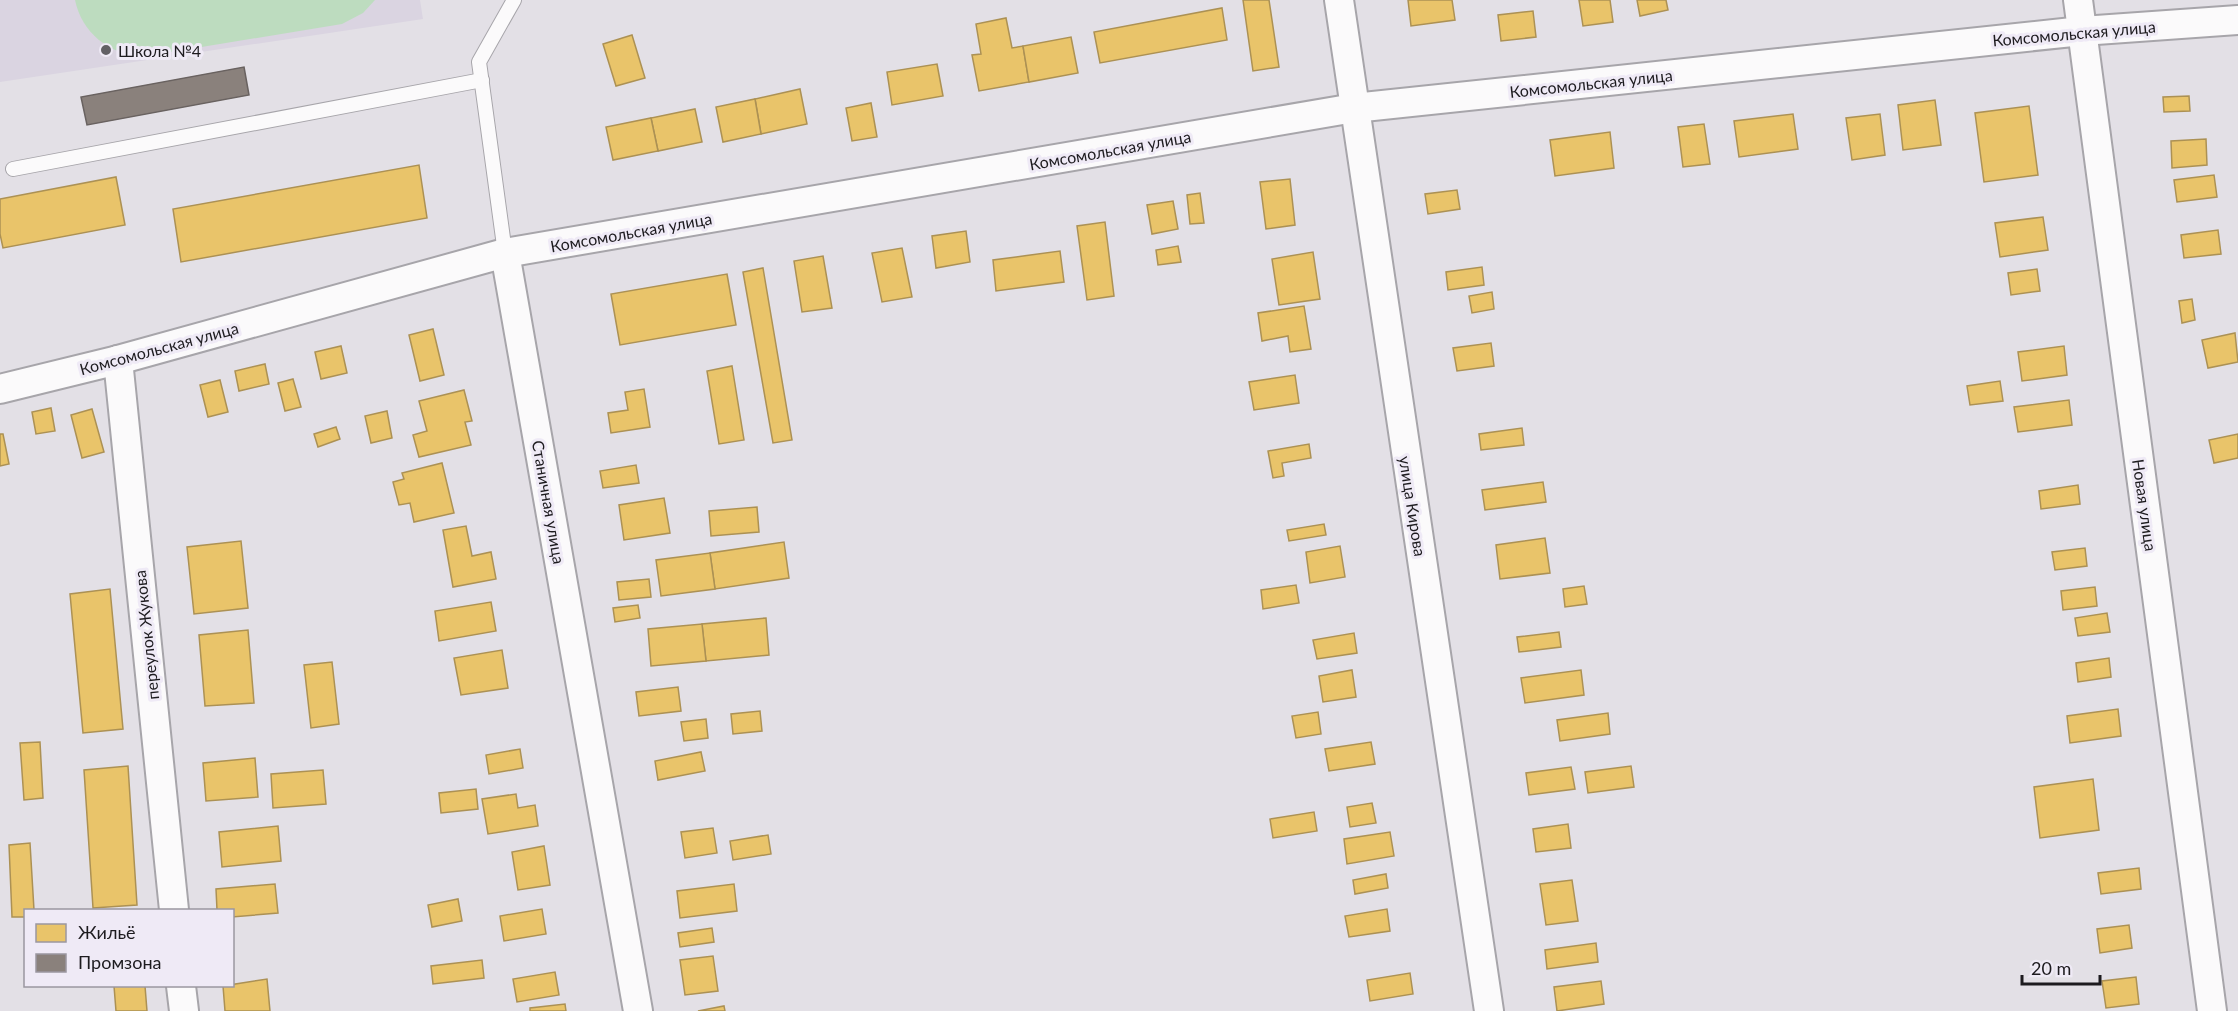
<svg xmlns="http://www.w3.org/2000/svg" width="2238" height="1011" viewBox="0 0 2238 1011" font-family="Lato,sans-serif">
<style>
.built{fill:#dad4e1}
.green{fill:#bddcbf}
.homes{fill:#e9c46a;stroke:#ac9154;stroke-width:1.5}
.industry{fill:#8a817c;stroke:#696260;stroke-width:1.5}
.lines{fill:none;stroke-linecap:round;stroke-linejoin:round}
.service-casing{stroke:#a7a5aa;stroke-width:16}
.minor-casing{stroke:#a7a5aa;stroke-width:32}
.service{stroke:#fbfafb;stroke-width:14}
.minor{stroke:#fbfafb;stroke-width:28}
.poi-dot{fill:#626065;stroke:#efeaf6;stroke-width:2}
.labels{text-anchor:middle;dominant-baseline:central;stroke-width:6;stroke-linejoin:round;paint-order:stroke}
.street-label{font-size:16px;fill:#1d1b1f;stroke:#efeaf6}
.poi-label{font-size:16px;fill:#1d1b1f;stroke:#efeaf6;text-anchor:start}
</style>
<rect width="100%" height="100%" fill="#e3e0e6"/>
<!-- built -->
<polygon class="built" points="0,0 420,0 423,19 0,82"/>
<!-- green -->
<path class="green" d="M 75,0 L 375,0 L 363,13 L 342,24 L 141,57 C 108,53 82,33 75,0 Z"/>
<!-- homes -->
<g class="homes">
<polygon points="1243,0 1269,0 1279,67 1253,71"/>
<polygon points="1408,0 1452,0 1455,20 1411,26"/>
<polygon points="1579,0 1610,0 1613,22 1583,26"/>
<polygon points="1637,0 1666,0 1668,10 1640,16"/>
<polygon points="1222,8 1227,40 1100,63 1094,32"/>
<polygon points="1533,11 1536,37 1501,41 1498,15"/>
<polygon points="1006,18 1012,48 1023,46 1029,82 979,91 972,55 981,54 976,24"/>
<polygon points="632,35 645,78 616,86 603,44"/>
<polygon points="1071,37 1078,73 1029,82 1023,46"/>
<polygon points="937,64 943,96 892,105 887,72"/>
<polygon points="800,89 807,124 761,134 755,99"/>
<polygon points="2189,96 2190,111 2164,112 2163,97"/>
<polygon points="755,99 761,134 723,142 716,107"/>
<polygon points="1935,100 1941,145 1903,150 1898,105"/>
<polygon points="871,103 877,137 852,141 846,108"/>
<polygon points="2029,106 2038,175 1984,182 1975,113"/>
<polygon points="695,109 702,142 658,151 651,118"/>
<polygon points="1793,114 1798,149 1739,157 1734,121"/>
<polygon points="1880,114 1885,155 1852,160 1846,118"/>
<polygon points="651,118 658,151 613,160 606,127"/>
<polygon points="1704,124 1710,164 1683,167 1678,127"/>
<polygon points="1610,132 1614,168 1555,176 1550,140"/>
<polygon points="2206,139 2207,165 2172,168 2171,141"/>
<polygon points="419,165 427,218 181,262 173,209"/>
<polygon points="2214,175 2217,197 2177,202 2174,180"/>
<polygon points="116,177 125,225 3,248 0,234 0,199"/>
<polygon points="1290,179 1295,225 1266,229 1260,182"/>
<polygon points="1457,190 1460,209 1428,214 1425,194"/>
<polygon points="1200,193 1204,223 1190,224 1187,195"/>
<polygon points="1173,201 1178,229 1152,234 1147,205"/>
<polygon points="2043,217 2048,250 2000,257 1995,223"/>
<polygon points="1105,222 1114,296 1087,300 1077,226"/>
<polygon points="2218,230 2221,254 2184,258 2181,235"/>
<polygon points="966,231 970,262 936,268 932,236"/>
<polygon points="1178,246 1181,262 1158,265 1156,250"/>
<polygon points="902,248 912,297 882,302 872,253"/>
<polygon points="1060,251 1064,282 996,291 993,260"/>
<polygon points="1313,252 1320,299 1279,305 1272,259"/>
<polygon points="823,256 832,308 802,312 794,261"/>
<polygon points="1482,267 1484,285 1448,290 1446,272"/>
<polygon points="763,268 792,440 773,443 743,272"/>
<polygon points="2037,269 2040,291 2011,295 2008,273"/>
<polygon points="727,274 736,325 620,345 611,294"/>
<polygon points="1492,292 1494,309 1472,313 1469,296"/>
<polygon points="2192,299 2195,320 2182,323 2179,301"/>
<polygon points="1304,306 1311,349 1290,352 1288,336 1262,341 1258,313"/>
<polygon points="433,329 444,375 420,381 409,335"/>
<polygon points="2235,333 2238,362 2208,368 2202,340"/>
<polygon points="1491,343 1494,366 1457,371 1453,348"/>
<polygon points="341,346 347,373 321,379 315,352"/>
<polygon points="2064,346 2067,375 2022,381 2018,352"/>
<polygon points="265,364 269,384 239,391 235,371"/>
<polygon points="732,366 744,440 719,444 707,371"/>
<polygon points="1295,375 1299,403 1254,410 1249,382"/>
<polygon points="293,379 301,407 285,411 278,383"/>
<polygon points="220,380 228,412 208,417 200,385"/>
<polygon points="2000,381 2003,401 1970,405 1967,386"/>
<polygon points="644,389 650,427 611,433 608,413 628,410 625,392"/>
<polygon points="464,390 472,421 465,422 471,445 419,457 413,435 427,431 419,401"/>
<polygon points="2069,400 2072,425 2018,432 2014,407"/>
<polygon points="51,408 55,431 36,434 32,412"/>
<polygon points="92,409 104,452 82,458 71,415"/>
<polygon points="387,411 392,438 371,443 365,416"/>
<polygon points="336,427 340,439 318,447 314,434"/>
<polygon points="1522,428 1524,445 1481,450 1479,434"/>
<polygon points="0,434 3,434 9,464 0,466"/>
<polygon points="2238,434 2238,458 2214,463 2209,440"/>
<polygon points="1309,444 1311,458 1282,463 1284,476 1273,478 1268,451"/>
<polygon points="442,463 454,513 414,522 410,503 399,505 393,482 404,479 402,473"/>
<polygon points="636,465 639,483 603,488 600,471"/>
<polygon points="1543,482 1546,502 1485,510 1482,490"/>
<polygon points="2078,485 2080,504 2041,509 2039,491"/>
<polygon points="664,498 670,533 624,540 619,505"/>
<polygon points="757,507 759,532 711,536 709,511"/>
<polygon points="1324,524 1326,535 1289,541 1287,530"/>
<polygon points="466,526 472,556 491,552 496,579 453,587 443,530"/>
<polygon points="1545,538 1550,573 1500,579 1496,545"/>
<polygon points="241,541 248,608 194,614 187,547"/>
<polygon points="784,542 789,578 715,589 710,553"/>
<polygon points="1340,546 1345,577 1310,583 1306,552"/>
<polygon points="2085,548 2087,566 2055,570 2052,552"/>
<polygon points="710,553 715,589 661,596 656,560"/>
<polygon points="649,579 651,597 619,600 617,582"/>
<polygon points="1296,585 1299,603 1263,609 1261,590"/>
<polygon points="1584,586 1587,604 1565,607 1563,589"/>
<polygon points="2095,587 2097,606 2063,610 2061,591"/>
<polygon points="110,589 123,729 83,733 70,594"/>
<polygon points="491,602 496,631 439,641 435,611"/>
<polygon points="638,605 640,618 615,622 613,608"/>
<polygon points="2107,613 2110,632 2078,636 2075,618"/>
<polygon points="766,618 769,655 706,661 702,624"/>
<polygon points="702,624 706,661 651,666 648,629"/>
<polygon points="248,630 254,703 205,706 199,635"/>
<polygon points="1559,632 1561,647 1519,652 1517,637"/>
<polygon points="1354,633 1357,653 1317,659 1313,640"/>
<polygon points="502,650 508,688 461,695 454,658"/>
<polygon points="2109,658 2111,677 2078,682 2076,663"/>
<polygon points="332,662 339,724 311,728 304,665"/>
<polygon points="1352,670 1356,697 1323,702 1319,676"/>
<polygon points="1581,670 1584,695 1525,703 1521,678"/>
<polygon points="678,687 681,711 639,716 636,692"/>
<polygon points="2118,709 2121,736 2070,743 2067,716"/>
<polygon points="760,711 762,731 733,734 731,714"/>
<polygon points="1318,712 1321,734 1296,738 1292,716"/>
<polygon points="1608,713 1610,734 1560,741 1557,720"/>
<polygon points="706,719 708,738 684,741 681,722"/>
<polygon points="40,742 43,798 24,800 20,743"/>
<polygon points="1371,742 1375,764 1329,771 1325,749"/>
<polygon points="520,749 523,768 489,774 486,755"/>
<polygon points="701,752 705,771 658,780 655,761"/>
<polygon points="255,758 258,797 206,801 203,763"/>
<polygon points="128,766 137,905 93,908 84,770"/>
<polygon points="1631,766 1634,787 1588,793 1585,772"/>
<polygon points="1571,767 1575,789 1529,795 1526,773"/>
<polygon points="323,770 326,804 273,808 271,774"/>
<polygon points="2093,779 2099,830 2040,838 2034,787"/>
<polygon points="476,789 478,809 441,813 439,793"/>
<polygon points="516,794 518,808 535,805 538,826 488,834 482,799"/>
<polygon points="1372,803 1376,823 1350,827 1347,807"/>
<polygon points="1314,812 1317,831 1273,838 1270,819"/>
<polygon points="1568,824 1571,848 1536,852 1533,829"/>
<polygon points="278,826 281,861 222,867 219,832"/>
<polygon points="713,828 717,853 685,858 681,832"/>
<polygon points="1390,832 1394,856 1347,864 1344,839"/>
<polygon points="768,835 771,854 733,860 730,841"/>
<polygon points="30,843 34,910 26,910 26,917 12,917 9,845"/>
<polygon points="544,846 550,885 518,890 512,852"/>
<polygon points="2139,868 2141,889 2101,894 2098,873"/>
<polygon points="1386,874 1388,888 1355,894 1353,880"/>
<polygon points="1572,880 1578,921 1546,925 1540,884"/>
<polygon points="275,884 278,913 232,917 232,910 217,910 216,889"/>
<polygon points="734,884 737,911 680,918 677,891"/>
<polygon points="458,899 462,921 432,927 428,905"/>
<polygon points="542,909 546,934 504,941 500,916"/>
<polygon points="1387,909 1390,931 1349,937 1345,916"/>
<polygon points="2129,925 2132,948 2100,953 2097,929"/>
<polygon points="712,928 714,942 680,947 678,933"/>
<polygon points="1596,943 1598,962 1547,969 1545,950"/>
<polygon points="713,956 718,991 685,995 680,960"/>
<polygon points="482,960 484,978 433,984 431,966"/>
<polygon points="555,972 559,995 517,1002 513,979"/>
<polygon points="1410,973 1413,994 1370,1001 1367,980"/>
<polygon points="2136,977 2139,1004 2106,1008 2102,981"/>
<polygon points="267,979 270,1011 225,1011 223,986"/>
<polygon points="1601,981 1604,1004 1557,1011 1554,987"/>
<polygon points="114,986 145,986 147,1011 116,1011"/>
<polygon points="565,1004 566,1011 530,1011 530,1008"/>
<polygon points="724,1006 725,1011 698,1011"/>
</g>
<!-- industry -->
<polygon class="industry" points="244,67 249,95 87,125 81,97"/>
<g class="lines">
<defs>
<g id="service">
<polyline points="13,169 482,80"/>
<polyline points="505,253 479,62 514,0"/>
</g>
<g id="minor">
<polyline points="1339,0 1489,1011"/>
<polyline points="2078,0 2212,1011"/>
<polyline points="505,253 638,1011"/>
<polyline points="118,360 174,910"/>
<polyline points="0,389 118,360 505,253 1354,108 2082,31 2238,20"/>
<polyline points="181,986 184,1011"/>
</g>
</defs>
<!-- service casing -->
<use href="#service" class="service-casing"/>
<!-- minor casing -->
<use href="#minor" class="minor-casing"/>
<!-- service -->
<use href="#service" class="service"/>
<!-- minor -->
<use href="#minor" class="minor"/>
</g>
<!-- markers -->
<circle class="poi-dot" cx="106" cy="50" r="6"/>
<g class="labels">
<!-- street labels -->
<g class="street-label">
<text transform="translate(2074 33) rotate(-5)">Комсомольская улица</text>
<text transform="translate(1591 83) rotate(-6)">Комсомольская улица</text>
<text transform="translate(1110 150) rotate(-10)">Комсомольская улица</text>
<text transform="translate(631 232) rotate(-10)">Комсомольская улица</text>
<text transform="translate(159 348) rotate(-15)">Комсомольская улица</text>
<text transform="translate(549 502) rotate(80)">Станичная улица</text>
<text transform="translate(2145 505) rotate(82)">Новая улица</text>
<text transform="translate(1413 506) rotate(81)">улица Кирова</text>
<text transform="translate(146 635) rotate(-96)">переулок Жукова</text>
</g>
<!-- poi labels -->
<g class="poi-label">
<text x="118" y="50">Школа №4</text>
</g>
</g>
<!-- legend -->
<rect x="24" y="909" width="210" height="78" fill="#efeaf6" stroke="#9b97a0" stroke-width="1.5"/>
<rect x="36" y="924" width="30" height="18" fill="#e9c46a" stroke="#9b97a0" stroke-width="1.5"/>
<text x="78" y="939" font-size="18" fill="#1d1b1f">Жильё</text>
<rect x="36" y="954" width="30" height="18" fill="#8a817c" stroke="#9b97a0" stroke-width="1.5"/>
<text x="78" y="969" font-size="18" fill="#1d1b1f">Промзона</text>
<!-- scale -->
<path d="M2022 975v9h78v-9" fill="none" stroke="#1d1b1f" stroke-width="3"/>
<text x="2031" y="975" font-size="18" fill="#1d1b1f" stroke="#efeaf6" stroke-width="4.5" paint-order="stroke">20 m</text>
</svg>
